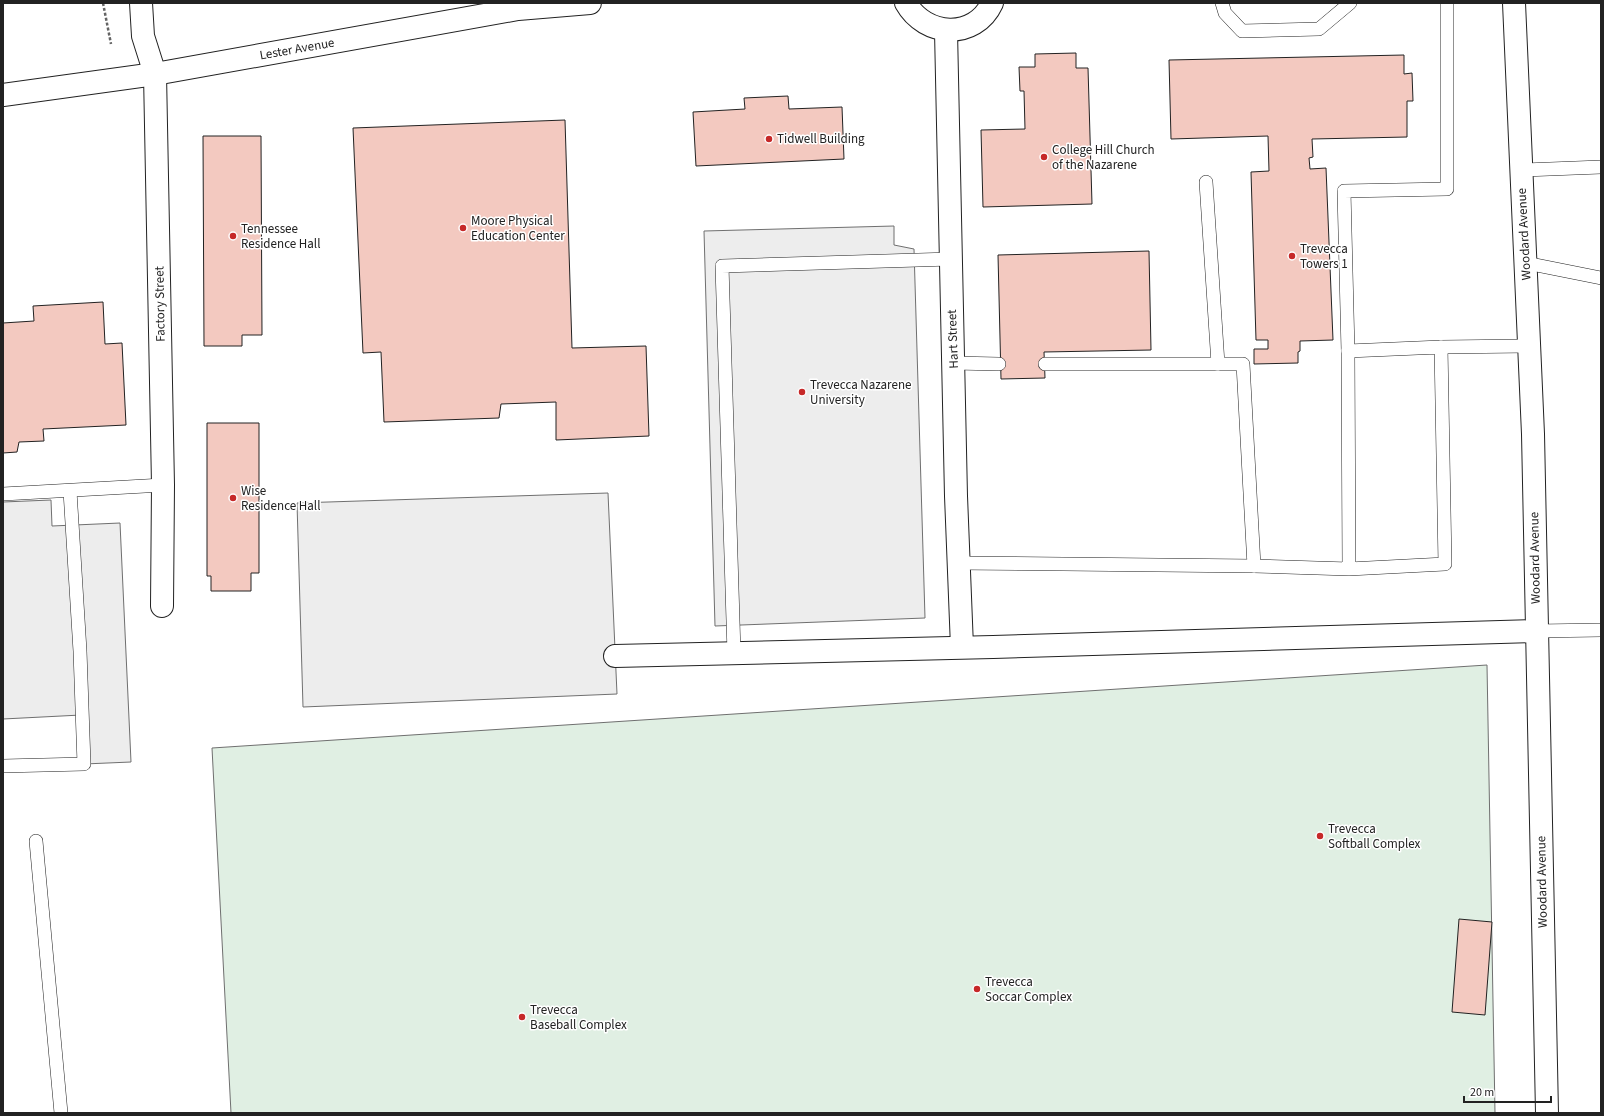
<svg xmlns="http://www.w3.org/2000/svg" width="1604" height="1116" viewBox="0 0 1604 1116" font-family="'Source Sans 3',sans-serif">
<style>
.green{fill:#e0efe3;stroke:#6f6f6f}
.parking{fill:#ededed;stroke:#6f6f6f}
.building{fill:#f3c9c0;stroke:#222}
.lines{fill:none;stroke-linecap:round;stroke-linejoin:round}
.lane-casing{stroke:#222;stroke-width:14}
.street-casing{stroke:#222;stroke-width:24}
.path{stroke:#646464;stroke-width:2.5;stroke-dasharray:3 2;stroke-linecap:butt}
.lane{stroke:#fff;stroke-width:13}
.street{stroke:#fff;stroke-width:22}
.poi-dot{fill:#c62828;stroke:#fff;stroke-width:1.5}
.labels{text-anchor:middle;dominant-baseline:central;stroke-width:3;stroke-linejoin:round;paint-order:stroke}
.street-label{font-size:13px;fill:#222;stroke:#fff}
.poi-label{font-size:13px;fill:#222;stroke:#fff;text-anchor:start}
</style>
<rect width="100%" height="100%" fill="#fff"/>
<!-- green -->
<polygon class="green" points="1487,665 1495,1113 231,1113 212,748"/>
<!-- parking -->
<g class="parking">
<polygon points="894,226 894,245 914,249 925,618 715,626 704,231"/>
<polygon points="608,493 617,694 303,707 297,503"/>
<polygon points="51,500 52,526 120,523 131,762 84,764 81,715 3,719 3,502"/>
</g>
<!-- building -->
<g class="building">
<polygon points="1076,53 1076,68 1088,68 1092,204 983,207 981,130 1025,129 1024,91 1020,91 1019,67 1035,67 1035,54"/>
<polygon points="1404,55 1404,74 1412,73 1413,101 1407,101 1407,137 1312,139 1313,157 1309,158 1310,169 1326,168 1333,340 1300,341 1300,351 1298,352 1298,363 1254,364 1254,349 1268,349 1268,340 1256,340 1251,172 1269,171 1268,136 1171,139 1169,60"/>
<polygon points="788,96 789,109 842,107 844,159 696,166 693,112 745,109 744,98"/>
<polygon points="565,120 572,348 646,346 649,436 556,440 556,402 501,404 499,418 384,422 381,352 363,353 353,128"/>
<polygon points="203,136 261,136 262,335 242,335 242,346 204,346"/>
<polygon points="1149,251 1151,350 1044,352 1045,378 1001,379 998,255"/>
<polygon points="103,302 105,344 122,343 126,425 43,429 44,441 19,442 17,452 3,453 3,323 34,321 33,306"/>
<polygon points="207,423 259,423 259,573 251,573 251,591 211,591 211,576 207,576"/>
<polygon points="1459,919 1492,922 1485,1015 1452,1012"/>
</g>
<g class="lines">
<defs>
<g id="lane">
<polyline points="1222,3 1225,13 1242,31 1319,29 1350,3"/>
<polyline points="1521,170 1601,167"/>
<polyline points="1206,182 1218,364"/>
<polyline points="1526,263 1601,278"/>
<polyline points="1441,347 1529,346"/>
<polyline points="1348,351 1344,191 1447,189 1447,3"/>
<polyline points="954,363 999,364"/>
<polyline points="1045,364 1243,364 1254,566"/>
<polyline points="3,494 163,485"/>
<polyline points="958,563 1254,566 1349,569 1445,564 1441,347 1348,351 1349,569"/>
<polyline points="1537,631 1601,630"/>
<polyline points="734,653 722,266 951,259"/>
<polyline points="3,766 84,764 80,651 70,491"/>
<polyline points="36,841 61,1113"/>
</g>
<g id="street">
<polyline points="141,3 143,36 155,74 163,485 162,606"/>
<path d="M 906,3 C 925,37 975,40 992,3"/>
<polyline points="1514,3 1533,434 1547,1113"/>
<polyline points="946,31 956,496 962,647"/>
<polyline points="3,95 155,74 518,9 590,3"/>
<polyline points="615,656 993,647 1537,631"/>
</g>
</defs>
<!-- lane casing -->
<use href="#lane" class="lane-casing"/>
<!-- street casing -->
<use href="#street" class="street-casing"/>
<!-- path -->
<polyline class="path" points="103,3 111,44"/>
<!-- lane -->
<use href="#lane" class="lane"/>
<!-- street -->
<use href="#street" class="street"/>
</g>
<!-- markers -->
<g class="poi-dot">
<circle cx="769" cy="139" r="4"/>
<circle cx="1044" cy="157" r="4"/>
<circle cx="463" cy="228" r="4"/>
<circle cx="233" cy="236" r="4"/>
<circle cx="1292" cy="256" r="4"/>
<circle cx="802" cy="392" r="4"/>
<circle cx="233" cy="498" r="4"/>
<circle cx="1320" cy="836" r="4"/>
<circle cx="977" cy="989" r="4"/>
<circle cx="522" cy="1017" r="4"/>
</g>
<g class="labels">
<!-- street labels -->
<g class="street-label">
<text transform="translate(297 49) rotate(-10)">Lester Avenue</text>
<text transform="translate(1524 234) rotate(-93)">Woodard Avenue</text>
<text transform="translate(160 304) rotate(-91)">Factory Street</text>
<text transform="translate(953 339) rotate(-92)">Hart Street</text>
<text transform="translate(1535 558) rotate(-91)">Woodard Avenue</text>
<text transform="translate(1542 882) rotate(-91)">Woodard Avenue</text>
</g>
<!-- poi labels -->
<g class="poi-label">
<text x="777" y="139">Tidwell Building</text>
<text x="1052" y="150">College Hill Church<tspan x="1052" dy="15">of the Nazarene</tspan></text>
<text x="471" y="221">Moore Physical<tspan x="471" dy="15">Education Center</tspan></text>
<text x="241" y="229">Tennessee<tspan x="241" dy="15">Residence Hall</tspan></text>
<text x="1300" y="249">Trevecca<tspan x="1300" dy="15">Towers 1</tspan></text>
<text x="810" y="385">Trevecca Nazarene<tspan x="810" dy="15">University</tspan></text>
<text x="241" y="491">Wise<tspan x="241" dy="15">Residence Hall</tspan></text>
<text x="1328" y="829">Trevecca<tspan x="1328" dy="15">Softball Complex</tspan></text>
<text x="985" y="982">Trevecca<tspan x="985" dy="15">Soccar Complex</tspan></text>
<text x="530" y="1010">Trevecca<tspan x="530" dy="15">Baseball Complex</tspan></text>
</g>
</g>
<!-- border -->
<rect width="1604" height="1116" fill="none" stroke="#222222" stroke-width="8"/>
<!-- scale -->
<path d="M1464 1096v6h87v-6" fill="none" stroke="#222222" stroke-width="2"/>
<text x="1470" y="1096" font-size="12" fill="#222222" stroke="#ffffff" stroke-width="3" paint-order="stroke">20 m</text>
</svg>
